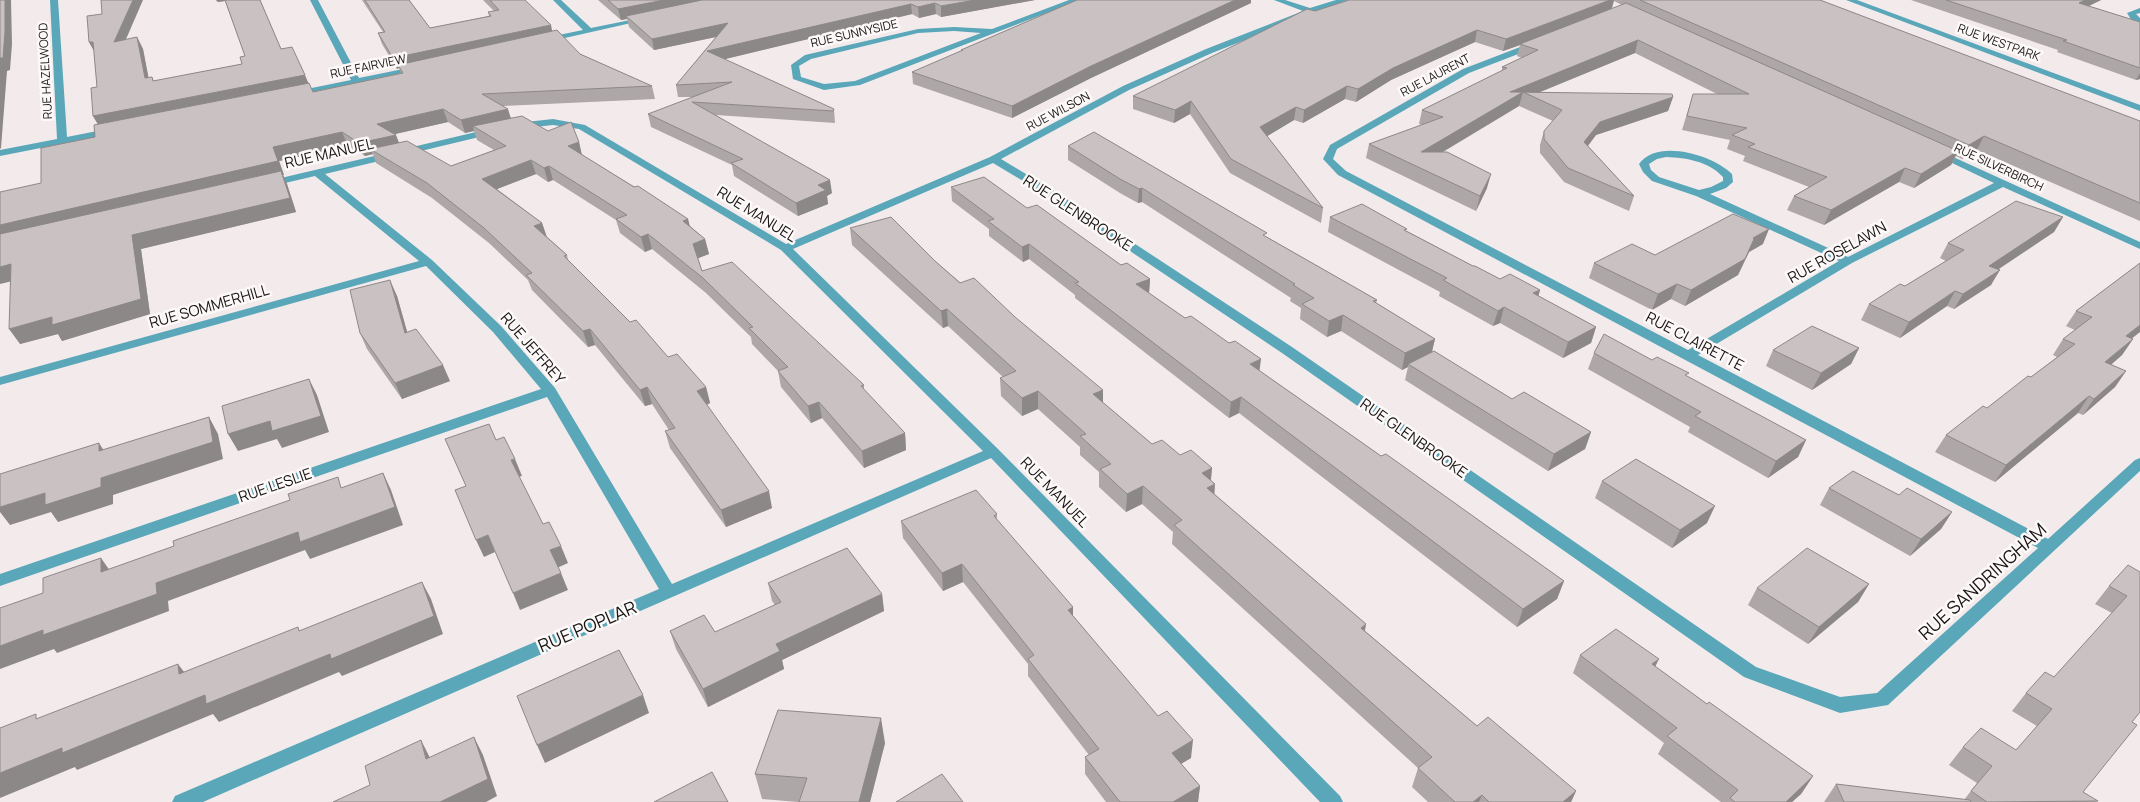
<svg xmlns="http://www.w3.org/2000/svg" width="2140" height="802" viewBox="0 0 2140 802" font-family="Manrope,sans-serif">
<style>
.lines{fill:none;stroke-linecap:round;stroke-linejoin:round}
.minor{fill:#59a7b9;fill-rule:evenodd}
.tertiary{fill:#59a7b9;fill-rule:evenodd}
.wall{fill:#aea7a7;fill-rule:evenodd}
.shaded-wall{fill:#8d8888}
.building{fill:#cac2c2;stroke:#8d8888}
.labels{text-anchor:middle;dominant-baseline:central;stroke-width:5;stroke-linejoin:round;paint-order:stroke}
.far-street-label{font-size:12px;fill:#171414;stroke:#fef9f9}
.street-label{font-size:15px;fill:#171414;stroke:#fef9f9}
.near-street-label{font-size:18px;fill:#171414;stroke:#fef9f9}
</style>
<rect width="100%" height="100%" fill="#f3ebeb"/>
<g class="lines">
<!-- minor -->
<g class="minor">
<polygon points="50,0 58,0 67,137 112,128 117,131 112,134 0,156 0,150 57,139"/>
<polygon points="310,0 318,0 359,78 418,66 422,69 418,72 292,96 292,92 351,80"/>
<polygon points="553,0 561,0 591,28 645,17 649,19 547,42 544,42 544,38 583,30"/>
<path d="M 1069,0 L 1080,0 L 860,85 L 824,90 L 793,79 L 791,65 L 805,55 L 918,29 L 954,27 L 992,29 ZM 954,31 L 981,33 L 855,81 L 824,84 L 801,77 L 799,66 L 811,59 L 918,33 Z"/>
<path d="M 1274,0 L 1285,0 L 1310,8 L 1336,0 L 1348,0 L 1212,53 L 1129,90 L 1001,159 L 1056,192 L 1292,347 L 1756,667 L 1840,697 L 1877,693 L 2038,548 L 1338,175 L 1323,159 L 1330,145 L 1463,69 L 1533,42 L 1539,42 L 1539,46 L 1469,73 L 1337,149 L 1333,159 L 1346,171 L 1688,350 L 1839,261 L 1696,196 L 1652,181 L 1643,172 L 1639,164 C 1657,138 1713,155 1732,174 L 1733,182 L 1726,188 L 1710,194 L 1848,257 L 1994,183 L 1931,153 L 1932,151 L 1940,151 L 2140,242 L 2140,249 L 2003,187 L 1852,263 L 1698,355 L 2048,539 L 2135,460 L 2140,458 L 2140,471 L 1888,705 L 1840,713 L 1744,677 L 1282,353 L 1048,196 L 993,163 L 793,249 L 998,449 L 1340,796 L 1343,802 L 1320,802 L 991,458 L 203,802 L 172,802 L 175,796 L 659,589 L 547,397 L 0,586 L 0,574 L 541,389 L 493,332 L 426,266 L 0,385 L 0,377 L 419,261 L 315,176 L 268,187 L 263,184 L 264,182 L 493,128 L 496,129 L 496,133 L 325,174 L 432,260 L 501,326 L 555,388 L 672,584 L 983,451 L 781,250 L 579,129 L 553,125 L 517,129 L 512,126 L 517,123 L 553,119 L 585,125 L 786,244 L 990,157 L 1123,86 L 1206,49 L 1303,11 ZM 1666,157 C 1687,158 1708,161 1723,177 L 1723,181 L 1711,187 L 1699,190 L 1659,177 L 1651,170 L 1649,164 L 1657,159 Z"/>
<polygon points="2140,8 2140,13 2136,14 2140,18 2140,23 2132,21 2127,13"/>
</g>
<!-- tertiary -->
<polygon class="tertiary" points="1846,0 1857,0 2140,105 2140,111"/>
</g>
<!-- wall -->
<g class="wall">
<path d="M 216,0 L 260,0 L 281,49 L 308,83 L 313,92 L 401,73 L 399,68 L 397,69 L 382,44 L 378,33 L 383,32 L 362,0 L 409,0 L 430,28 L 489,16 L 488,12 L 494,11 L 483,0 L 525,0 L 553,32 L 580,54 L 652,86 L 655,99 L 503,106 L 511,118 L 548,131 L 579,142 L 582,155 L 688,219 L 690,226 L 705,239 L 709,254 L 698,258 L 702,271 L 864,385 L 864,390 L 905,433 L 906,450 L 864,468 L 822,418 L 811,423 L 781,387 L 778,371 L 752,344 L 751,337 L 706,293 L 652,249 L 645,252 L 620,233 L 616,220 L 553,180 L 548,182 L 536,174 L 497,189 L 542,223 L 547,237 L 567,255 L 568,260 L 630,322 L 668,357 L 706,387 L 710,403 L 707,405 L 772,508 L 726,527 L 670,448 L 665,431 L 669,430 L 652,404 L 645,406 L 595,345 L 588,347 L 532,290 L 528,280 L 489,243 L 432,198 L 376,163 L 373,154 L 365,156 L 348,146 L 279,161 L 284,175 L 283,175 L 287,184 L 296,212 L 141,249 L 150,314 L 62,341 L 58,334 L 20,344 L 41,183 L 95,137 L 98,124 L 93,116 L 97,87 L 94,50 L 89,42 L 126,40 L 137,37 L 143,49 L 148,77 L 152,77 L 154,81 L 242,64 L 245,56 L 225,1 L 218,2 ZM 448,122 L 465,133 L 474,131 L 477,140 L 494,150 L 451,166 L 399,143 L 395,134 Z"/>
<polygon points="598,0 1035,0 941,17 936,14 919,18 912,14 724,59 834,109 835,123 716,115 832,193 827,196 828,204 798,216 734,176 732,165 651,127 648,114 695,97 678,97 676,85 716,37 654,50 629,27 627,19 621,20"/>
<polygon points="1077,0 1251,0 1251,3 1091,78 1012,118 913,84 912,72 961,52 961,50"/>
<path d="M 1349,0 L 1820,0 L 2140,121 L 2140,221 L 1977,150 L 1962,159 L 1956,156 L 1951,165 L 1914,188 L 1899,182 L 1824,225 L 1787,210 L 1794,196 L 1809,187 L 1743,161 L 1745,156 L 1727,149 L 1730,140 L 1682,130 L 1693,94 L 1717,94 L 1635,53 L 1538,93 L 1673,97 L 1668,111 L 1596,135 L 1588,146 L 1634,196 L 1629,211 L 1564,182 L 1540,153 L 1540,145 L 1544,131 L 1553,121 L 1519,106 L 1443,152 L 1487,188 L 1476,211 L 1366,158 L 1369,144 L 1423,125 L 1419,124 L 1422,110 L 1502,71 L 1502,67 L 1522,58 L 1517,56 L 1520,45 L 1503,51 L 1475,42 L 1391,80 L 1356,102 L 1345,99 L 1303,123 L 1294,120 L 1267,136 L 1323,208 L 1321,223 L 1230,173 L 1190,114 L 1174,123 L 1133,109 L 1133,96 L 1315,11 ZM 1614,1 L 1622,5 L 1612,9 Z"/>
<polygon points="1911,0 2101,0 2089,6 2140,22 2140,79 2136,80 2057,52 2058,50"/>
<polygon points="1068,146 1267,237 1377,300 1376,303 1435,339 1432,352 1512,399 1591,432 1585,449 1548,471 1405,380 1408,367 1402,370 1341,331 1327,337 1300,319 1301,308 1290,301 1291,298 1142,202 1138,203 1120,193 1068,160"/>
<polygon points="951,187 1027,208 1121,265 1150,279 1149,293 1381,456 1564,581 1557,599 1517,627 1239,413 1229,418 1075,298 1075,295 1029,259 1023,262 989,236 989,229 952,201"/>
<polygon points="1330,217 1407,231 1473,266 1500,279 1540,290 1538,296 1596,327 1591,343 1563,358 1500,323 1493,326 1439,296 1440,292 1328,232"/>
<polygon points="2063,217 2054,232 1998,269 1991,285 1954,309 1947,306 1900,338 1861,320 1869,304 1905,286 1946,261 1940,258 1948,243"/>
<polygon points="850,228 935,261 1152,444 1212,468 1211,481 1214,494 1366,624 1365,631 1477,726 1576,791 1571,802 1428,802 1412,787 1418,768 1172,544 1173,532 1142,504 1126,512 1099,487 1099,472 1080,455 1080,447 1038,409 1022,416 1001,396 1000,378 1003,377 948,326 943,328 852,245"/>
<polygon points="1763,244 1749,252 1738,275 1685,306 1671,299 1652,310 1589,278 1594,263 1655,255"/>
<polygon points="2140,263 2132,339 2133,339 2122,355 2111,365 2126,371 2115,387 2083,415 2078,413 1995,482 1935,452 1946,435 1987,408 2031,377 2057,357 2053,355 2063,339 2075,330 2066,326 2076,311"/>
<polygon points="397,296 407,332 450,381 402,399 367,349 360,333"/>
<polygon points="1859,348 1851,364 1812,390 1766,366 1773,350"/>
<polygon points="1594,353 1652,360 1687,377 1806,440 1798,457 1768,478 1688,432 1690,427 1588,369"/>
<polygon points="1602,481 1707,523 1672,548 1595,498"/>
<polygon points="1829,488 1899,495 1952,512 1941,529 1910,556 1820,505"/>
<polygon points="997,514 997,520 1073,616 1191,758 1181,764 1200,786 1198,802 1106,802 1085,774 1085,757 1089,755 1028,676 1028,664 963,582 943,591 903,538 901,521"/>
<polygon points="2140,572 2132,722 2083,792 2097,802 1824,802 1836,784 1964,800 1977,783 1949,765 1963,747 2016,750 2037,726 2012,711 2026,693 2054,677 2112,613 2095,604 2109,586"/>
<polygon points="768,583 882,594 884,611 782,660 784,669 708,707 676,649 670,631 715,632 775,605 772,601"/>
<polygon points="1869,584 1858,602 1808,644 1748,605 1757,588"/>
<polygon points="1580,655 1655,667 1707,704 1813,776 1801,794 1792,802 1721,802 1658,754 1664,743 1573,673"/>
<polygon points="885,743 870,802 798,802 762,799 755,774"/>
</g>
<!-- shaded-wall -->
<g class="shaded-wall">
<polygon points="5,0 11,0 12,44 10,70 7,71 1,148 0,149 0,58"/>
<polygon points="133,0 143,0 120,53 114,42"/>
<polygon points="216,0 231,0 218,2"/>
<polygon points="664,0 720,0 626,16 627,19 621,20 618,9"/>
<polygon points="975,0 1035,0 941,17 941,6"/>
<polygon points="1235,0 1251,0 1251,3 1091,78 1012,118 1012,106 1091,66"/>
<polygon points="1610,0 1614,0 1611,10 1520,44 1520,45 1503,51 1506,39"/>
<polygon points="2085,0 2101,0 2074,13 2079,3"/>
<polygon points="935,3 936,14 919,18 918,7"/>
<polygon points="911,4 912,14 709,63 707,51"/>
<polygon points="728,23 730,34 654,50 652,39"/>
<polygon points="551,25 553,35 398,65 399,68 397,69 393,58"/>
<polygon points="1477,30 1475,42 1391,80 1356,102 1358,89 1393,68"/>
<polygon points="137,37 143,49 151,90 145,78"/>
<polygon points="1638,40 1635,53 1530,96 1523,92 1519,106 1419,166 1421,152 1510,92"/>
<polygon points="89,42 93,42 95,53"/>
<polygon points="2140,73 2140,79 2136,80"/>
<polygon points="305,75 310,87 100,128 93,116"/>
<polygon points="1347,86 1345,99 1303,123 1304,110"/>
<polygon points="1673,97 1668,111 1596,135 1580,156 1584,142 1600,122"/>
<polygon points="1191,101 1190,114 1174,123 1175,110"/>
<polygon points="1296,107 1294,120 1259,141 1260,127"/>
<polygon points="443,109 448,122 382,137 377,124"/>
<polygon points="508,109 512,122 473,126 474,131 465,133 461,120"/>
<polygon points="342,132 348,146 279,161 284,175 283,175 287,184 296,212 141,249 150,314 62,341 58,334 20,344 9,329 52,317 0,242 0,225 273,147"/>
<polygon points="396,135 401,148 370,149 373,154 365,156 359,143"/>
<polygon points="1984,136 1977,150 1962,159 1969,145"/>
<polygon points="579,142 582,156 568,146"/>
<polygon points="1958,151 1951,165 1914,188 1921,174"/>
<polygon points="531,160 536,174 487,193 482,179"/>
<polygon points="549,166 553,180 548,182 544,168"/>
<polygon points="1905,168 1899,182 1824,225 1831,210"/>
<polygon points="1491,174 1487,188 1476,211 1480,196"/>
<polygon points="830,180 832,193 827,196 828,204 798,216 796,203 818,185"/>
<polygon points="1142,188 1142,202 1138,203 1139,189"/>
<polygon points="2063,217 2054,232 1981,281 1989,266"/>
<polygon points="688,219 691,234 683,221"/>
<polygon points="542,223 547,238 534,226"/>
<polygon points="1769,229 1763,244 1749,252 1738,275 1685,306 1691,290 1753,238"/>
<polygon points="648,234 652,249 645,252 641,237"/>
<polygon points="705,239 709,254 696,259 693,244"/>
<polygon points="1029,244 1029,259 1023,262 1022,247"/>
<polygon points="11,264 21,279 0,284 0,267"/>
<polygon points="2000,270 1991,285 1954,309 1963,294"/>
<polygon points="1150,279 1149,294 1136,284"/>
<polygon points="390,280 397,296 412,349 405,333"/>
<polygon points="1677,284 1671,299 1652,310 1658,294"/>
<polygon points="1540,290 1536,305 1533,293"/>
<polygon points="1955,291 1947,306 1900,338 1909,322"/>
<polygon points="1504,307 1500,323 1493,326 1498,311"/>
<polygon points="947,309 948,326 943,328 941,311"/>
<polygon points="1343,315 1341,331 1327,337 1329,321"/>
<polygon points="2140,325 2140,332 2115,352 2126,336"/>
<polygon points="1596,327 1591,343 1563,358 1568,342"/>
<polygon points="590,329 595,345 588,347 583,331"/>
<polygon points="1435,339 1431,355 1408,364 1408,367 1402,370 1405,353"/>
<polygon points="2133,339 2122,355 2094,379 2105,362"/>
<polygon points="1859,348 1851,364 1812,390 1821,373"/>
<polygon points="1261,359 1259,375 1250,364"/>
<polygon points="443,365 450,381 402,399 395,383"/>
<polygon points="2126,371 2115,387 2083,415 2094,399"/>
<polygon points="309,379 317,395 329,432 282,448 277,439 238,451 228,434"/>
<polygon points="647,387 652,404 645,406 640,390"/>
<polygon points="706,387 710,403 701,407 697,391"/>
<polygon points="1103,390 1103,408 1093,394"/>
<polygon points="1038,391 1038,409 1022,416 1022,398"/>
<polygon points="2089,396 2078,413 1995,482 2006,465"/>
<polygon points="1241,397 1239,413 1229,418 1231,402"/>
<polygon points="819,402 822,418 811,423 808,406"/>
<polygon points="209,417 218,434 223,459 113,495 113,504 58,522 51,512 10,525 0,512 0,507 45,493 101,478"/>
<polygon points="1591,432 1585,449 1548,471 1554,454"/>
<polygon points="905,433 906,450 864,468 862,451"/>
<polygon points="1806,440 1798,457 1768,478 1776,461"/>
<polygon points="99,443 110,460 99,451"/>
<polygon points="515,459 522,476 518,477 511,460"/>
<polygon points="1212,468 1210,486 1202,473"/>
<polygon points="383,473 391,490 403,525 310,559 305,550 168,601 169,611 57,653 54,649 0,669 0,646 156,583"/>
<polygon points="1215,484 1214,503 1207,488"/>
<polygon points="1143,486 1142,504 1126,512 1127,494"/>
<polygon points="769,491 772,508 726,527 721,510"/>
<polygon points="1715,506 1707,523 1672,548 1680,530"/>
<polygon points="1952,512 1941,529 1910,556 1921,539"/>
<polygon points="488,535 495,552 484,557 476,540"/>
<polygon points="561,546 568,563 557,568 550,550"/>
<polygon points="101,558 113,575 101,572"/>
<polygon points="962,564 963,582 943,591 942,573"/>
<polygon points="561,573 568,590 520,610 513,593"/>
<polygon points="1564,581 1557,599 1517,627 1523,609"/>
<polygon points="422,582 431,599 443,634 342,676 339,672 219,722 213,714 77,770 75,767 0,798 0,773"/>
<polygon points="1869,584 1858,602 1808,644 1819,627"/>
<polygon points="882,594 884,611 782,660 784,669 708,707 703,689 776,644"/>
<polygon points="1073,607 1073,625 1068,610"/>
<polygon points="1366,624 1362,643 1361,628"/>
<polygon points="1659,659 1650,677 1652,664"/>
<polygon points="178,664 191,681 179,674"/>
<polygon points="643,695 649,713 545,763 537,745"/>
<polygon points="881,718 885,743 870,802 859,802"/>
<polygon points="474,737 483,755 497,796 486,802 440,802"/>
<polygon points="421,740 430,758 426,759"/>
<polygon points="1193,740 1191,758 1170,770 1172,753"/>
<polygon points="1813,776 1801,794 1792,802 1786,802"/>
<polygon points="1200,786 1198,802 1173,802"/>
<polygon points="1576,791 1571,802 1563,802"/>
<polygon points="1482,795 1479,802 1473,802"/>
</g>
<!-- building -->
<g class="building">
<polygon points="0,0 5,0 5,32 3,58 0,58"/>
<polygon points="101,0 133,0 114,42 137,37 145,78 152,77 153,81 242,64 240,57 245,56 225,0 260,0 281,49 292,47 305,75 93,116 91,88 97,87 93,42 89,42 87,16 102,14"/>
<polygon points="365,0 409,0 430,28 491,16 488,12 499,10 490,0 525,0 551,25 393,58 378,33 385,32"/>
<polygon points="608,0 664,0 618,9"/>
<polygon points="702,0 975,0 941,6 935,3 918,7 911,4 707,51 834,109 833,111 692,102 830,180 818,185 826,190 796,203 731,163 743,159 648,114 732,82 676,85 728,23 652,39 626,16"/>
<polygon points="1077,0 1235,0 1091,66 1012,106 912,72 963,50 961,50"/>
<polygon points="1349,0 1610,0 1506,39 1477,30 1393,68 1358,89 1347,86 1304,110 1296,107 1260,127 1323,208 1231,159 1191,101 1175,110 1133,96 1307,9 1315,11"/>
<polygon points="1640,0 1820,0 2140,121 2140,203 1984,136 1969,145"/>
<polygon points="1946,0 2085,0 2079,3 2140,22 2140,68 2063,41 2067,40"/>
<polygon points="1626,3 1958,151 1921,174 1905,168 1831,210 1794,196 1827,177 1748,147 1755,144 1732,135 1747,128 1687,116 1693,94 1749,94 1638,40 1510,92 1672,94 1673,97 1600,122 1584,142 1634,196 1568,168 1544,139 1544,131 1562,110 1523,92 1421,152 1447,152 1491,174 1480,196 1369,144 1443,117 1422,110 1507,68 1502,67 1538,50 1520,44"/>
<polygon points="557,30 580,54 652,86 482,94 508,109 461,120 443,109 377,124 396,135 359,143 342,132 273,147 278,161 0,225 0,192 41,183 41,148 95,137 94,125 309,83 313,92 403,73 398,65"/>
<polygon points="522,116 548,131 571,122 579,142 568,146 634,187 638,186 688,219 683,221 705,239 693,244 702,271 732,262 864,385 861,386 905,433 862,451 819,402 808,406 778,371 788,367 749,328 753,327 703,278 648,234 641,237 616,219 627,215 549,166 544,168 531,160 482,179 542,223 534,226 567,255 564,256 630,322 636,320 668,357 677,354 706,387 697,391 769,491 721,510 665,431 675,428 647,387 640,390 590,329 583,331 526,275 532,273 484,228 427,183 370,149 407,141 451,166 506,146 473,126"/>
<polygon points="1094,132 1267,233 1263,235 1377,300 1373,301 1435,339 1405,353 1343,315 1329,321 1302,304 1314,298 1293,285 1295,284 1142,188 1139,189 1120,179 1068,146"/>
<polygon points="281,171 290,198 132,235 141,299 52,325 52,317 9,329 11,264 0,267 0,234"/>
<polygon points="984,177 1027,208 1037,205 1121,265 1127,263 1150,279 1136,284 1185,318 1191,316 1229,343 1235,341 1261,359 1250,364 1381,456 1386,454 1564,581 1523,609 1241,397 1231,402 1075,283 1079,282 1029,244 1022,247 988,221 994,219 951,187"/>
<polygon points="2016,201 2063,217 1989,266 2000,270 1963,294 1955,291 1909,322 1869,304 1900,284 1905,286 1964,250 1948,243"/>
<polygon points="1362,204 1407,229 1404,230 1473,266 1475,266 1500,279 1510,274 1540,290 1533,293 1596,327 1568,342 1504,307 1498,311 1443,280 1447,278 1330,217"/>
<polygon points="1733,214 1769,229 1753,238 1754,239 1745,259 1691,290 1677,284 1658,294 1594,263 1632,244 1655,255"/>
<polygon points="891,217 935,261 960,283 974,278 1015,317 1103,390 1093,394 1152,444 1162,440 1180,455 1191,450 1212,468 1202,473 1215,484 1207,488 1366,624 1361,628 1477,726 1488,717 1576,791 1563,802 1489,802 1482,795 1473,802 1455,802 1418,768 1432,757 1174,525 1182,520 1143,486 1127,494 1100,469 1111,464 1080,436 1086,434 1038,391 1022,398 1000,378 1016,371 947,309 941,311 850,228"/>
<polygon points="2140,263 2140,325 2126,336 2133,339 2105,362 2126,371 2094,399 2089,396 2006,465 1946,435 1983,406 1987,408 2028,376 2031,377 2075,344 2063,339 2092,317 2076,311"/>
<polygon points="390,280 405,333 416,329 443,365 395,383 360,333 350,290"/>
<polygon points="1812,326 1859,348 1821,373 1773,350"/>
<polygon points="1604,334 1652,360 1657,357 1689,373 1685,375 1806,440 1776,461 1695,416 1701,412 1594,353"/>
<polygon points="1434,351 1512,399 1524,392 1591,432 1554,454 1408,364"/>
<polygon points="309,379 321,416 272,431 270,421 228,434 222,406"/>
<polygon points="209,417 213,442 101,478 101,487 45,505 45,493 0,507 0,474 99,443 99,451"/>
<polygon points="489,424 496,440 504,437 515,459 511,460 543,524 549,522 561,546 550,550 561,573 513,593 488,535 476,540 455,490 466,486 445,439"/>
<polygon points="1636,459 1715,506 1680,530 1602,481"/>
<polygon points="1853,471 1899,495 1907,488 1952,512 1921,539 1829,488"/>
<polygon points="383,473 395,507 300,542 298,532 156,583 157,594 43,635 43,630 0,646 0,608 43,593 43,578 101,558 101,572 174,546 173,541 290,500 288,494 338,477 341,488"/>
<polygon points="976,490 997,514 994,516 1073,607 1068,610 1158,716 1167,711 1193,740 1172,753 1200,786 1173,802 1120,802 1085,757 1099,749 1028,659 1034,655 962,564 942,573 901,521"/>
<polygon points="847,548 882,594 776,644 780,651 703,689 670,631 704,615 715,632 781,602 768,583"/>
<polygon points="1807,548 1869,584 1819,627 1757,588"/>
<polygon points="2128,565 2140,572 2140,712 2132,722 2137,725 2083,792 2098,801 1987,802 1971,791 1992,766 1963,747 1981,728 2016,750 2052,709 2026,693 2045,672 2054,677 2127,596 2109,586"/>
<polygon points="422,582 434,616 331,659 330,654 206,704 205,695 62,753 62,748 0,773 0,728 36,714 36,719 178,664 179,674 298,627 299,631"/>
<polygon points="1616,629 1659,659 1652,664 1707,704 1709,702 1813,776 1786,802 1735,802 1730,798 1738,790 1667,736 1677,728 1580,655"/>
<polygon points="619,650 643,695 537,745 517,696"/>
<polygon points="778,710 881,718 859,802 799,802 807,778 755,774"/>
<polygon points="474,737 488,779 440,802 333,802 370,785 365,766 421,740 426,759"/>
<polygon points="712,772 728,802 654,802"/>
<polygon points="942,774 963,802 896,802"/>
<polygon points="1836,784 1970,800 1971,802 1844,802"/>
</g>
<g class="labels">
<!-- far-street labels -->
<g class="far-street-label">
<text transform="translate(854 33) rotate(-13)">RUE SUNNYSIDE</text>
<text transform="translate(1999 42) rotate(20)">RUE WESTPARK</text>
<text transform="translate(368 66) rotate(-12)">RUE FAIRVIEW</text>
<text transform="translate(45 71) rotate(-93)">RUE HAZELWOOD</text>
<text transform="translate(1435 75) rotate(-28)">RUE LAURENT</text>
<text transform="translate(1058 111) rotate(-28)">RUE WILSON</text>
<text transform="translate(1999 167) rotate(25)">RUE SILVERBIRCH</text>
</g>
<!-- street labels -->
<g class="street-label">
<text transform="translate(329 153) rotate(-13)">RUE MANUEL</text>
<text transform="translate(1078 213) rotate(33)">RUE GLENBROOKE</text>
<text transform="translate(757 214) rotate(32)">RUE MANUEL</text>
<text transform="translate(1837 252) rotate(-29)">RUE ROSELAWN</text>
<text transform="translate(209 306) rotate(-16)">RUE SOMMERHILL</text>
<text transform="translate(1695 341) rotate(28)">RUE CLAIRETTE</text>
<text transform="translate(533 348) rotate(49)">RUE JEFFREY</text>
<text transform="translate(1414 438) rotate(35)">RUE GLENBROOKE</text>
<text transform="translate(275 485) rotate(-19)">RUE LESLIE</text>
<text transform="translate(1055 492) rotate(46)">RUE MANUEL</text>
</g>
<!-- near-street labels -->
<g class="near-street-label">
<text transform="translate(1982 581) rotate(-42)">RUE SANDRINGHAM</text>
<text transform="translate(587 626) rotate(-23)">RUE POPLAR</text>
</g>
</g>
</svg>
